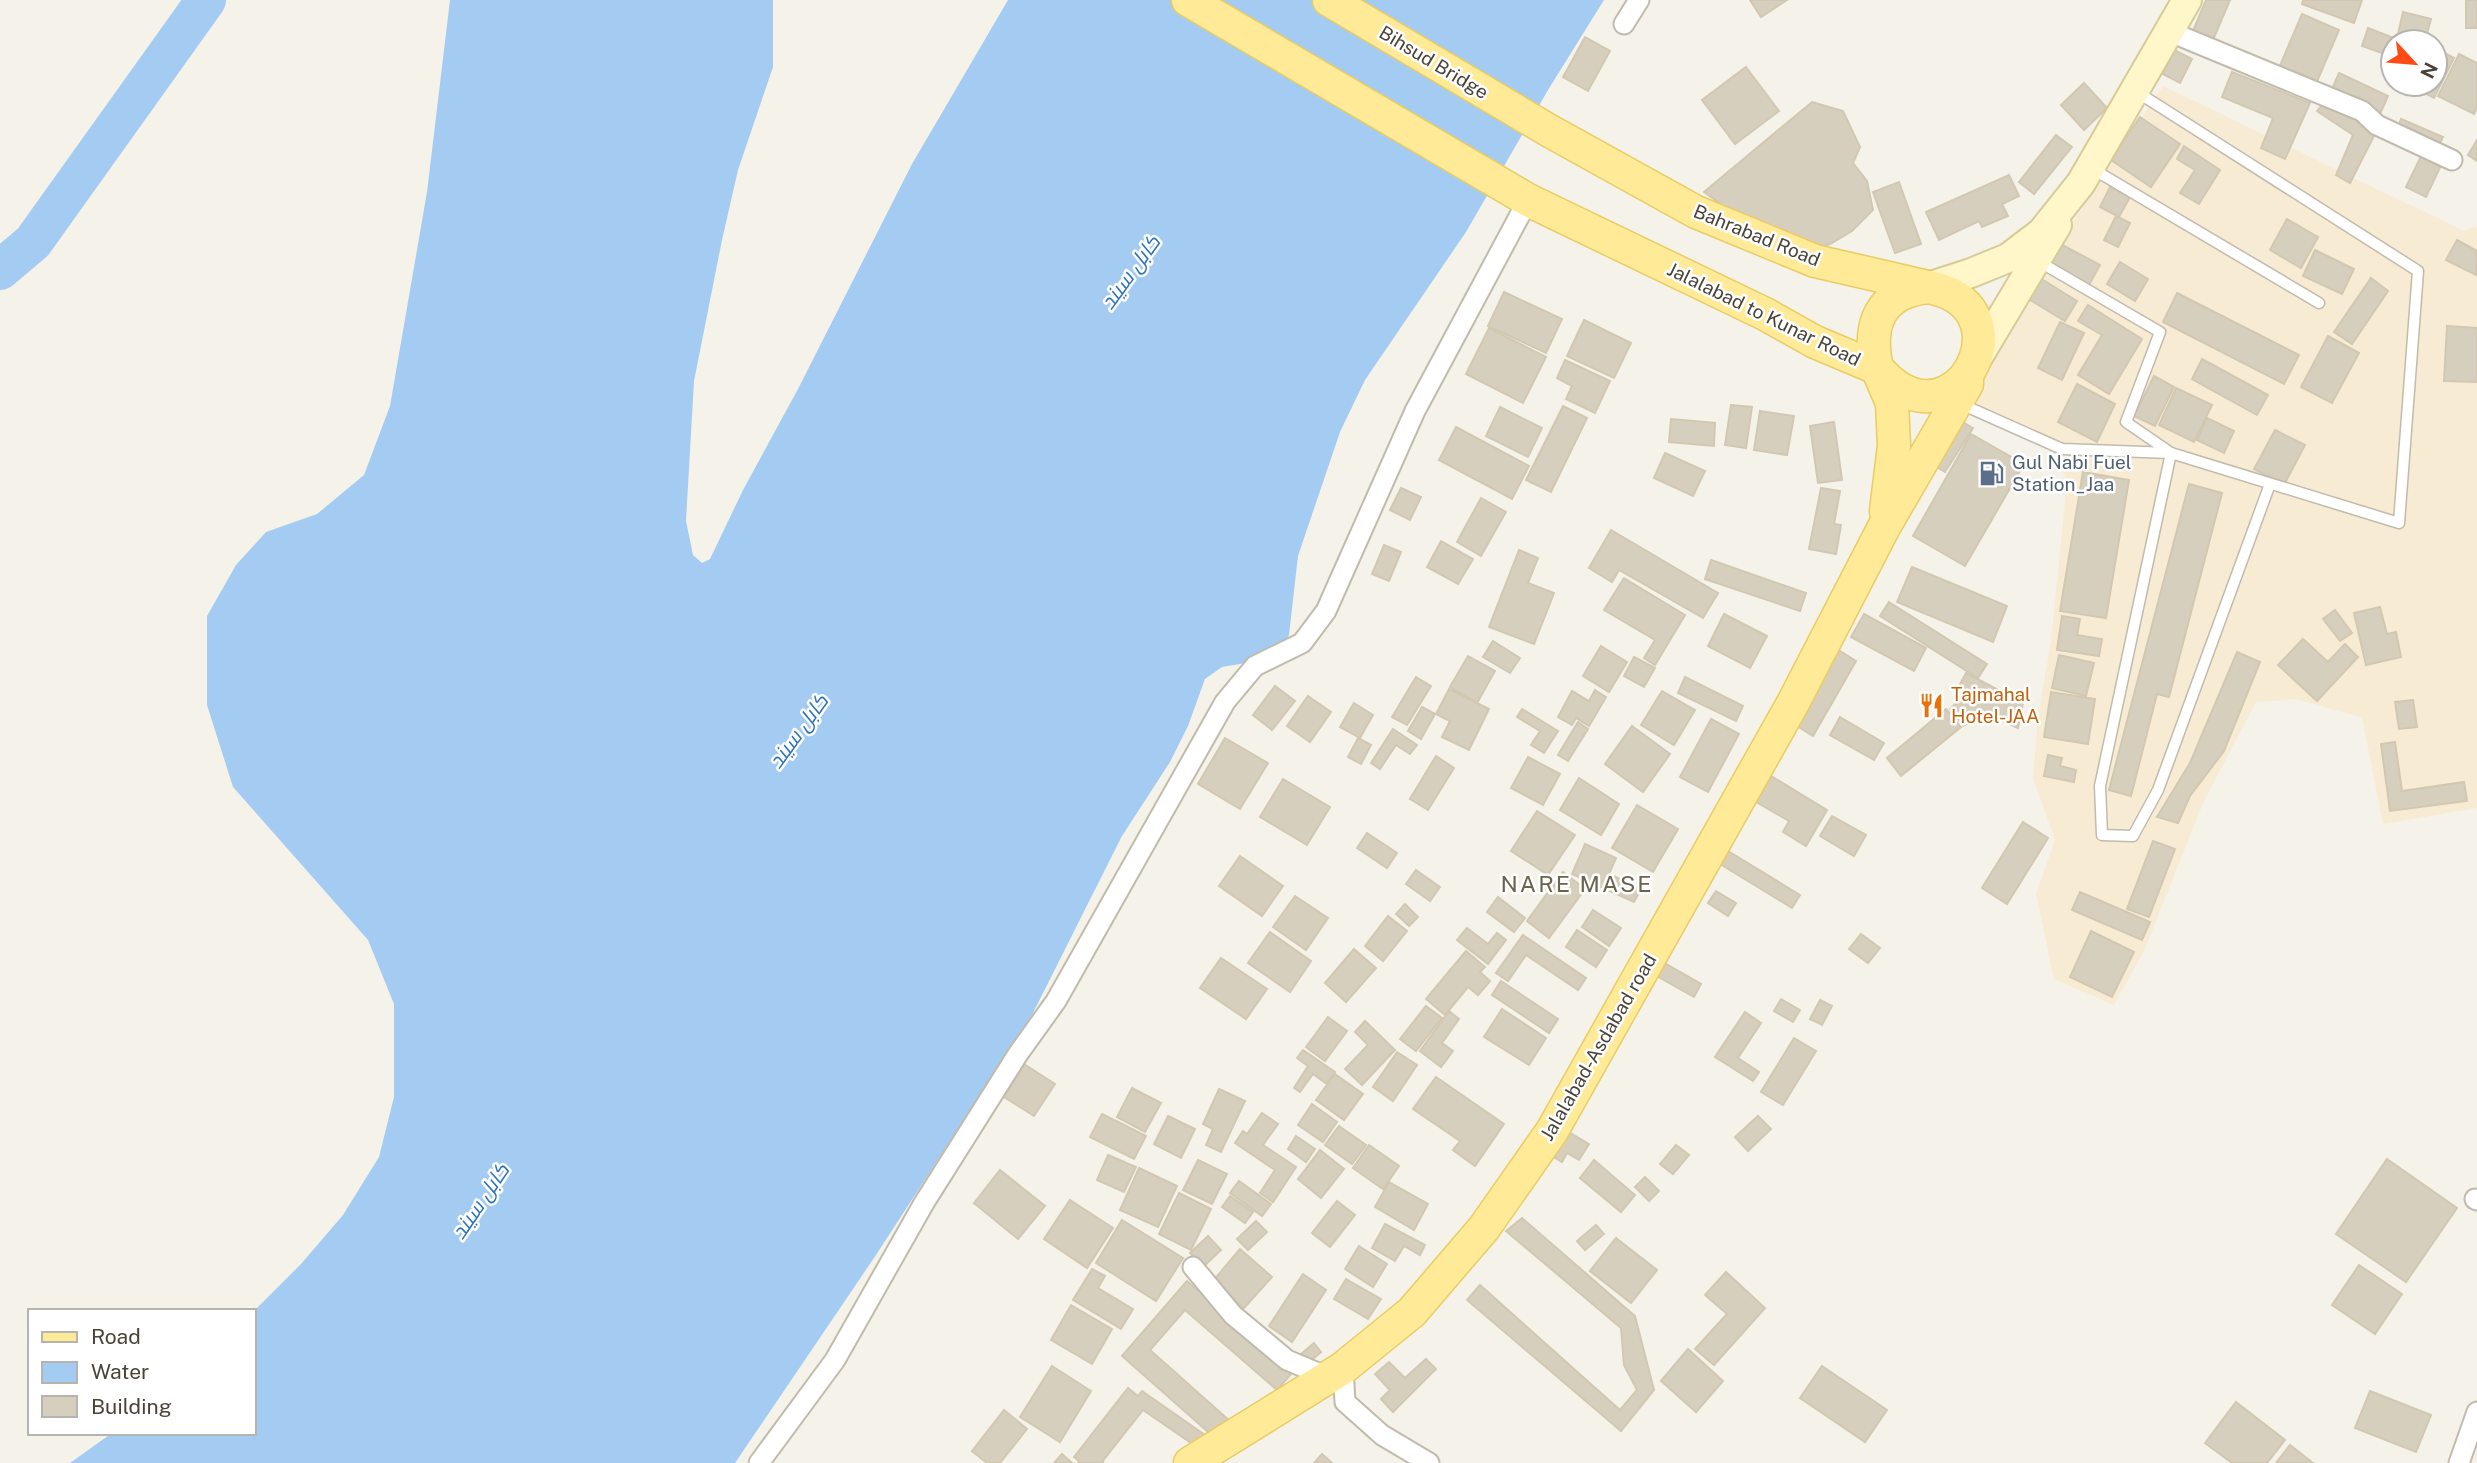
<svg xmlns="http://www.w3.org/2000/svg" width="2477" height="1463" viewBox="0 0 2477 1463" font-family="'Public Sans',Cairo,sans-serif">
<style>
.commercial{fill:#f7ebd4}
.water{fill:#a4ccf3}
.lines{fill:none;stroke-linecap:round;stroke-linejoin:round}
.river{stroke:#a4ccf3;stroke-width:40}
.building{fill:#d7cfbe;stroke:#d2c8b1;stroke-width:2}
.lane-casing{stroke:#c1bbab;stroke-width:13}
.street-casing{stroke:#c1bbab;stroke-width:23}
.secondary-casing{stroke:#d7cb97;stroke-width:32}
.primary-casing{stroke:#e9cc63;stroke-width:35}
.lane{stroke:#fff;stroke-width:10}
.street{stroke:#fff;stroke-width:19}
.secondary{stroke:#fff6c9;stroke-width:28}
.primary{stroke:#ffea98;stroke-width:32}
.labels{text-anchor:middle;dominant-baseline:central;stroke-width:5;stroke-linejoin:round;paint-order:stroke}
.street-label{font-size:19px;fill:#494337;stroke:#fff}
.service-label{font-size:19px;fill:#4e5e75;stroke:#fff;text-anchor:start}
.food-label{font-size:19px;fill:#c56008;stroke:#fff;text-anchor:start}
.water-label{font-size:21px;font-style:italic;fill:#2b72ba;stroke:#fff}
.quarter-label{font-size:23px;letter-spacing:2px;fill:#6c634e;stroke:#fff}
</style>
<rect width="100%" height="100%" fill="#f5f2e9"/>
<!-- commercial -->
<polygon class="commercial" points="2163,86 2464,231 2477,226 2477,808 2383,824 2362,717 2295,699 2256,702 2203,803 2145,949 2114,1005 2054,979 2036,894 2055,840 2033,778 2038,717 2051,641 2067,482 2053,441 1966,402 2034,280"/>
<!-- water -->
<polygon class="water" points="450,0 773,0 773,67 738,170 722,240 694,381 686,521 693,555 702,563 710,559 743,490 798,389 912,164 1008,0 1604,0 1548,90 1466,232 1365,380 1340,432 1298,556 1289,635 1284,645 1246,663 1222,667 1205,679 1188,726 1170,762 1122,836 1032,1015 876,1255 735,1463 70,1463 112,1433 254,1433 254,1311 301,1264 343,1215 379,1157 394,1097 394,1004 368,940 233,787 207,705 207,616 236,565 266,532 317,514 364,475 390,406 427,192"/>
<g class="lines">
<!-- river -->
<polyline class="river" points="0,270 33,242 206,0"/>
</g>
<!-- building -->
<g class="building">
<polygon points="1750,0 1787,0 1761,17"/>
<polygon points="2206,0 2230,0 2213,40 2193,31"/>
<polygon points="2303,0 2362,0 2354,23 2302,4"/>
<rect x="2466" y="0" width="11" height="28"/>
<polygon points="2403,12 2431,19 2425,41 2398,34"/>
<polygon points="2302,14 2339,30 2316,84 2279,68"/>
<polygon points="2368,28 2404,42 2393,42 2393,57 2362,46"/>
<polygon points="1585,37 1610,51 1588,91 1563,77"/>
<polygon points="2435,48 2454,58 2434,98 2407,84 2435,84"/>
<polygon points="2174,50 2192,59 2180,83 2163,74"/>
<polygon points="2459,54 2477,63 2477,107 2474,114 2438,96"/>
<polygon points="1746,67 1779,111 1735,144 1702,100"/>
<polygon points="2232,72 2310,103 2285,159 2261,148 2273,118 2222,97"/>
<polygon points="2339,73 2388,96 2381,112 2332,89"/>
<polygon points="2084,83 2107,108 2084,130 2061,105"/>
<polygon points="2328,98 2376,132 2350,183 2336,175 2353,135 2317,111"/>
<polygon points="1812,102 1843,111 1860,147 1853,163 1867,181 1873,210 1852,231 1830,244 1807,251 1766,237 1704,192"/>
<polygon points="2140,117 2180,144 2151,187 2111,160"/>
<polygon points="2401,119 2443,137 2438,147 2397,129"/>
<polygon points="2056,135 2072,147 2034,194 2019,182"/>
<polygon points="2477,140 2477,161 2468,155"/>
<polygon points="2184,146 2220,170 2199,204 2180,193 2195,170 2177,159"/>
<polygon points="2424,150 2444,159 2426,197 2406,187"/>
<polygon points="2009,175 2019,196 2002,204 2008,216 1982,227 1979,221 1939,240 1926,212"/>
<polygon points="1899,182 1921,244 1895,253 1873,192"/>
<polygon points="2110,187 2130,197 2119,217 2100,207"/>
<polygon points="2116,216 2130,223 2118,247 2104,240"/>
<polygon points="2287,219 2318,237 2301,268 2270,250"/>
<polygon points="2053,240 2100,265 2089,285 2043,260"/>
<polygon points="2457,240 2477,251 2476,275 2446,260"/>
<polygon points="2315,250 2354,269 2342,294 2303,276"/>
<polygon points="2120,262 2148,279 2135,301 2107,284"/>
<polygon points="2040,278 2077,301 2065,321 2027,298"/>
<polygon points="2371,278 2388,291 2352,344 2334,332"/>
<polygon points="1504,292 1562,319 1546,353 1488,326"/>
<polygon points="2177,293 2299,355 2284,384 2163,322"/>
<polygon points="2088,305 2142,339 2109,394 2078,375 2102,335 2078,321"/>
<polygon points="1584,320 1631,343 1614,378 1567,356"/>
<polygon points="2060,322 2084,333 2062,380 2038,368"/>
<polygon points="2447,326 2477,328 2477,382 2444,381"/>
<polygon points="1489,328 1546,357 1523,403 1466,374"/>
<polygon points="2328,336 2359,353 2332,403 2301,387"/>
<polygon points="2202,359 2268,395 2257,415 2192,379"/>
<polygon points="1565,360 1610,381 1595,413 1566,399 1572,386 1557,378"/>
<polygon points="2154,376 2174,387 2155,426 2134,416"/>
<polygon points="2077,384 2115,404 2097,442 2058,422"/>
<polygon points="2176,388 2212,405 2194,442 2159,425"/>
<polygon points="1731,405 1752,407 1746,448 1725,445"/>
<polygon points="1563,406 1587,418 1551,492 1526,480"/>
<polygon points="1500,407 1542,428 1528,457 1486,436"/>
<polygon points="1760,411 1794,416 1787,455 1754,450"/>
<polygon points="1952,416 1973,428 1945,472 1924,459"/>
<polygon points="2207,418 2234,431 2224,453 2197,440"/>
<polygon points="1671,419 1715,423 1714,446 1669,442"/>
<polygon points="1834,422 1842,480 1818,483 1810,426"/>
<polygon points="1456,427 1529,466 1512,499 1439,460"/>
<polygon points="2275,430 2305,445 2284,485 2254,469"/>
<polygon points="1971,434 2024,464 1965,566 1913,536"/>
<polygon points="1665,453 1705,471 1693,496 1654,478"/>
<polygon points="2083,472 2129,480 2106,618 2060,611"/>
<polygon points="2189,484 2222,493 2169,697 2157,694 2131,796 2109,790"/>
<polygon points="1401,488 1421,497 1410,520 1390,510"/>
<polygon points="1821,488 1840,491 1834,524 1841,525 1836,554 1809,549"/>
<polygon points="1481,498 1506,512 1481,556 1457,542"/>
<polygon points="1611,530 1718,593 1703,618 1619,570 1612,582 1589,568"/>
<polygon points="1441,541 1473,559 1458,584 1427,567"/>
<polygon points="1384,545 1401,552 1389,581 1372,574"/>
<polygon points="1519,550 1538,558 1528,583 1554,593 1534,644 1489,627"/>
<polygon points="1711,560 1806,593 1800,611 1705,579"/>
<polygon points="1912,567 2007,606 1993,642 1897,602"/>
<polygon points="1624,578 1685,615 1655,665 1644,658 1655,640 1604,610"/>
<polygon points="1889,602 1987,664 1978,678 1880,616"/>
<polygon points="2380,607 2387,634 2396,632 2401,657 2366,665 2354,613"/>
<polygon points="2335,610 2352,633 2340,641 2323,619"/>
<polygon points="1724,614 1767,636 1750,668 1708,646"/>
<polygon points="1864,614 1926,648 1914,671 1851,637"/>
<polygon points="2062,616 2080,619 2077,635 2102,639 2099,656 2057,650"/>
<polygon points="2303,639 2328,662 2345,644 2358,657 2317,701 2278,665"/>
<polygon points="1493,641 1520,658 1510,673 1483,657"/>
<polygon points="1601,646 1627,662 1609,692 1583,676"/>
<polygon points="1837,649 1856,661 1813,736 1794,724"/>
<polygon points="2237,652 2260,662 2224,751 2190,796 2178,823 2157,817 2190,763"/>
<polygon points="2059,655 2094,663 2086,696 2052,688"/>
<polygon points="1468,656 1495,671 1477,703 1450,687"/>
<polygon points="1634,657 1655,668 1644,687 1624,676"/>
<polygon points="1966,673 2023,703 2018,728 1983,712 1964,726 1950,709 1966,693 1958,688"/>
<polygon points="1416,677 1431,686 1407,725 1392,717"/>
<polygon points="1685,677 1743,706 1736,721 1678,693"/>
<polygon points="1275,686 1295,701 1272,730 1253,715"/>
<polygon points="1449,689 1489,709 1469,750 1442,737 1450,721 1436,714"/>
<polygon points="1595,690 1606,697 1589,726 1576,718 1572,725 1558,717 1572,691 1589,701"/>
<polygon points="1662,691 1695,710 1674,745 1641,725"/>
<polygon points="2051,692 2095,699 2088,744 2044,737"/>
<polygon points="1308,696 1331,712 1310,742 1287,726"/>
<polygon points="2413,700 2417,727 2399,729 2395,702"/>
<polygon points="1354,703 1373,715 1360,738 1340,727"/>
<polygon points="1422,707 1435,714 1421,739 1408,731"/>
<polygon points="1522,709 1558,731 1544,753 1531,745 1540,731 1517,717"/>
<polygon points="1946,709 1961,727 1901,776 1887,758"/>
<polygon points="1840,717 1884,743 1874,760 1830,735"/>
<polygon points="1711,719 1739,734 1708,792 1680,777"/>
<polygon points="1578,722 1588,729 1568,761 1558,755"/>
<polygon points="1632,726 1670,754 1643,792 1605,764"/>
<polygon points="1393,729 1417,745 1410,754 1396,745 1380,769 1371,763"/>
<polygon points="1225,738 1268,763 1240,809 1198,784"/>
<polygon points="1358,738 1371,745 1361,764 1348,757"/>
<polygon points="2395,742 2402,791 2464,782 2467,801 2390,811 2381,744"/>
<polygon points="2048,755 2062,758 2060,766 2076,770 2074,782 2044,776"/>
<polygon points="1436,756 1454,768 1428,810 1410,799"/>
<polygon points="1528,757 1560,774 1543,805 1511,788"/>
<polygon points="1771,776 1827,810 1806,846 1783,832 1789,821 1756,802"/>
<polygon points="1579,778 1619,804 1601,835 1560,810"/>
<polygon points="1283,779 1330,807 1307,845 1260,817"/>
<polygon points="1637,805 1678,829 1653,872 1612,848"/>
<polygon points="1537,811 1575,835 1548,875 1511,851"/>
<polygon points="1832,816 1866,835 1854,856 1820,836"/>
<polygon points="2023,822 2048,838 2007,904 1982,888"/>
<polygon points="1367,833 1397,853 1387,868 1357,848"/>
<polygon points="2153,841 2175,849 2149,917 2127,909"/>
<polygon points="1585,844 1616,858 1609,874 1641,889 1634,902 1572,874"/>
<polygon points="1728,851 1800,895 1792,908 1720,864"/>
<polygon points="1240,856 1283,886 1262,916 1219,886"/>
<polygon points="1416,870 1440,887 1430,901 1406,884"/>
<polygon points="1563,872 1585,889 1549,938 1527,921"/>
<polygon points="1716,891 1736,903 1728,916 1708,903"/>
<polygon points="2080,892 2150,922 2142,940 2072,910"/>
<polygon points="1295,896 1328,918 1306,950 1273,927"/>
<polygon points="1498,897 1525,918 1514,932 1487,912"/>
<polygon points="1405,904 1418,917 1409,926 1396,914"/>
<polygon points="1593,910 1621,928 1609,946 1582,927"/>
<polygon points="1388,916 1407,931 1383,961 1365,946"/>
<polygon points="1467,928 1488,944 1497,933 1506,940 1488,964 1457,940"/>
<polygon points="1577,930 1607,950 1596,967 1566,947"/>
<polygon points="2091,931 2134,952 2112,997 2070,977"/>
<polygon points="1270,932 1311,961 1290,992 1248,963"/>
<polygon points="1861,934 1880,948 1868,963 1849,949"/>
<polygon points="1523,935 1586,978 1578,990 1526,955 1508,981 1496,973"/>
<polygon points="1354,949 1376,968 1346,1002 1325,983"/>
<polygon points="1466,951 1485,967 1480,972 1490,981 1478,995 1468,987 1445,1015 1426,999"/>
<polygon points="1221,958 1267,989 1246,1019 1200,988"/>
<polygon points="1661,961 1701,984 1694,997 1653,974"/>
<polygon points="1501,981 1558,1019 1549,1033 1492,995"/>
<polygon points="1781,999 1800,1010 1793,1022 1774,1011"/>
<polygon points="1820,1000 1832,1006 1822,1025 1810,1019"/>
<polygon points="1426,1006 1442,1018 1416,1051 1400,1039"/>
<polygon points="1502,1009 1546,1038 1529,1065 1484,1037"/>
<polygon points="1449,1011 1459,1019 1442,1043 1453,1051 1441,1067 1420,1051"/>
<polygon points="1745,1012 1761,1023 1738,1058 1759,1072 1753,1081 1715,1057"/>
<polygon points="1328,1017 1347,1031 1325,1061 1306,1047"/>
<polygon points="1365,1021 1395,1050 1362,1085 1345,1069 1368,1045 1355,1032"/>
<polygon points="1794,1038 1816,1051 1783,1105 1761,1092"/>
<polygon points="1303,1050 1335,1072 1327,1084 1313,1074 1300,1092 1294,1088 1308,1066 1297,1058"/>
<polygon points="1397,1052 1417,1065 1393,1101 1373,1087"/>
<polygon points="1024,1064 1055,1084 1034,1116 1004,1097"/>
<polygon points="1335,1074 1363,1094 1344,1120 1316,1100"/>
<polygon points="1436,1077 1504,1124 1475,1166 1453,1150 1460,1141 1413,1109"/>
<polygon points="1132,1088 1161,1103 1145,1132 1117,1117"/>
<polygon points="1219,1089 1245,1101 1221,1152 1206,1145 1213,1129 1203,1124"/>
<polygon points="1312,1104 1337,1122 1323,1142 1298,1125"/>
<polygon points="1262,1113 1278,1124 1263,1145 1296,1167 1273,1202 1260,1193 1275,1170 1235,1143 1243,1131 1247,1134"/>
<polygon points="1102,1114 1146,1136 1134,1159 1090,1137"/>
<polygon points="1168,1116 1195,1129 1181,1158 1154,1144"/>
<polygon points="1758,1116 1771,1129 1748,1151 1735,1137"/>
<polygon points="1339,1126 1366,1145 1352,1164 1325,1145"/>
<polygon points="1562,1128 1589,1144 1579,1160 1567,1153 1562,1162 1547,1153"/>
<polygon points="1296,1136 1315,1149 1306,1162 1288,1149"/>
<polygon points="1369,1145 1399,1166 1383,1189 1353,1168"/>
<polygon points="1676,1145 1689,1155 1673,1174 1660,1164"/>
<polygon points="1320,1150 1344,1169 1321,1198 1298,1179"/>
<polygon points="1108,1155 1136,1167 1124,1192 1097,1180"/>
<polygon points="2387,1159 2457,1208 2406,1282 2336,1234"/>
<polygon points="1198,1160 1227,1174 1212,1204 1183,1190"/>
<polygon points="1594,1160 1635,1195 1621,1212 1580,1178"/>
<polygon points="1139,1168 1177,1186 1158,1227 1120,1210"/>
<polygon points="1000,1170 1045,1206 1018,1239 974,1203"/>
<polygon points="1645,1177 1659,1191 1649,1201 1635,1187"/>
<polygon points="1239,1181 1271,1204 1262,1216 1230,1193"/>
<polygon points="1389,1182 1428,1204 1414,1230 1375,1207"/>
<polygon points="1179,1193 1211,1209 1191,1250 1159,1234"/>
<polygon points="1230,1196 1253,1212 1245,1223 1222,1207"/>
<polygon points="1070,1200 1113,1228 1087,1268 1044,1239"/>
<polygon points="1337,1201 1355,1215 1330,1247 1312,1233"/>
<polygon points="1522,1218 1635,1316 1654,1390 1621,1431 1467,1300 1480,1285 1620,1410 1637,1390 1624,1365 1621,1328 1506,1231"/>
<polygon points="1122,1220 1183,1258 1156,1301 1096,1263"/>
<polygon points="1256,1221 1267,1232 1248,1250 1237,1239"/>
<polygon points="1385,1224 1425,1245 1420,1255 1404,1246 1395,1261 1372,1248"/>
<polygon points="1596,1225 1604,1234 1585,1250 1577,1241"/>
<polygon points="1208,1236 1221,1250 1203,1267 1190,1253"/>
<polygon points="1616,1238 1657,1270 1631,1303 1590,1271"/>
<polygon points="1359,1246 1387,1264 1373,1287 1345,1269"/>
<polygon points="1240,1249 1272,1277 1244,1308 1213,1281"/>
<polygon points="2359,1265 2402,1294 2375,1334 2332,1305"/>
<polygon points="1092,1269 1105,1276 1098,1288 1133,1309 1121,1329 1073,1300"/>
<polygon points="1726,1272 1765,1308 1714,1365 1695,1349 1727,1314 1705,1295"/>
<polygon points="1303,1274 1326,1290 1292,1342 1269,1326"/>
<polygon points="1346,1279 1381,1299 1368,1319 1334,1299"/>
<polygon points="1187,1281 1292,1373 1277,1390 1185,1310 1150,1350 1230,1421 1215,1438 1122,1356"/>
<polygon points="1071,1305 1112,1329 1092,1364 1051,1340"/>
<polygon points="1314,1343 1321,1352 1307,1364 1300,1355"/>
<polygon points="1688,1349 1723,1381 1696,1412 1661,1381"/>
<polygon points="1426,1359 1436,1369 1393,1412 1381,1399 1390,1390 1375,1374 1389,1362 1405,1378"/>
<polygon points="1052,1366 1091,1391 1060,1442 1020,1417"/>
<polygon points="1822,1366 1887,1410 1865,1442 1800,1398"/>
<polygon points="1128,1388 1138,1396 1142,1391 1205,1435 1197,1447 1143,1410 1102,1462 1104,1463 1078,1463 1079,1461 1074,1457"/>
<polygon points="2370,1391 2431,1415 2416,1452 2355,1428"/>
<polygon points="2236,1402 2285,1440 2267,1463 2232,1463 2205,1443"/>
<polygon points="1004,1410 1027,1429 1000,1463 987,1463 972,1451"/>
<polygon points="2290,1445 2313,1463 2276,1463"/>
<polygon points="1062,1454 1072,1463 1054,1463"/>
<polygon points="1322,1454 1332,1463 1314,1463"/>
</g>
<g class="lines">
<defs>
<g id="lane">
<polyline points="2137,92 2418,271 2399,523 2171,453 2100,786 2102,835 2133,836 2158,790 2270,484"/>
<polyline points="2091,168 2319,303"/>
<polyline points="2038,261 2160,332 2126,422 2171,453"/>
<polyline points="1961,404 2062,449 2171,453"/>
</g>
<g id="street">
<polyline points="1624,24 1639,0"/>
<polyline points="2168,31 2362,111 2377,125 2452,160"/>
<polyline points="2475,1199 2477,1200"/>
<polyline points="1193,1267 1233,1315 1287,1360 1330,1378"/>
<polyline points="1343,1368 1345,1402 1382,1435 1429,1463"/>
<polyline points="759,1463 835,1360 924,1203 1018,1054 1056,1001 1225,702 1255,666 1302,643 1326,611 1415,411 1528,200"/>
<polyline points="2459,1463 2477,1412"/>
</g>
<g id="secondary">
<polyline points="1928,287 1971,273 2008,258 2042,232 2081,183 2187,0"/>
<polyline points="1978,357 2057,225"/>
</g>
<g id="primary">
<polyline points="1188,0 1528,200 1765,314 1815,342 1877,368 1892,403 1894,446 1886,511"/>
<polyline points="1329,0 1548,130 1696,212 1815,261 1928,287"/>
<path d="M 1928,287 C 2023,304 1968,427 1901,389 C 1891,383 1884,376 1877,368 C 1867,324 1880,292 1928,287 Z"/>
<polyline points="1190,1463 1343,1368 1412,1312 1484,1228 1552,1131 1793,703 1884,527 1967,384 1967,377"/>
</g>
</defs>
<!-- lane casing -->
<use href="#lane" class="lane-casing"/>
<!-- street casing -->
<use href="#street" class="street-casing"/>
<!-- secondary casing -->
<use href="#secondary" class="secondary-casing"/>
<!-- primary casing -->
<use href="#primary" class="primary-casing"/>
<!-- lane -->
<use href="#lane" class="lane"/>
<!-- street -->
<use href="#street" class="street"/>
<!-- secondary -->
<use href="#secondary" class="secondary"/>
<!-- primary -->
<use href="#primary" class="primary"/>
</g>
<!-- icons -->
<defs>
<symbol id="fuel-bare" viewBox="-9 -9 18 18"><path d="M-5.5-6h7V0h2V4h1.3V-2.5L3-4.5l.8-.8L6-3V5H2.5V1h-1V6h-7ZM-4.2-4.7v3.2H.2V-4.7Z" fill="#5c6f8a" stroke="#fff" stroke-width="2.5" paint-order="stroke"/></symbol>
<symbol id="restaurant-bare" viewBox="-9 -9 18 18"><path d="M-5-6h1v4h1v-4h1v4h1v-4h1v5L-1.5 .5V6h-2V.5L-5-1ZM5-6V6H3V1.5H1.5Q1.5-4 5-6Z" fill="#e8710a" stroke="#fff" stroke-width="2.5" paint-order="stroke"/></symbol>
</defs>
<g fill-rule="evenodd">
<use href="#fuel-bare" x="1974" y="456" width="35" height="35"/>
<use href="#restaurant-bare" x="1914" y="688" width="35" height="35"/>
</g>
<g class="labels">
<!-- street labels -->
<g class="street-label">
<text transform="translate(1434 62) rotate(31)">Bihsud Bridge</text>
<text transform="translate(1757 235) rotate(22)">Bahrabad Road</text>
<text transform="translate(1764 314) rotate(26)">Jalalabad to Kunar Road</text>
<text transform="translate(1598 1047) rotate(-60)">Jalalabad-Asdabad road</text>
</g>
<!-- service labels -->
<g class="service-label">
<text x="2012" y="462">Gul Nabi Fuel<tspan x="2012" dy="22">Station_Jaa</tspan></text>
</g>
<!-- food labels -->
<g class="food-label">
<text x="1951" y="694">Tajmahal<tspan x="1951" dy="22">Hotel-JAA</tspan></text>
</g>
<!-- water labels -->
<g class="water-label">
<text transform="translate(1130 272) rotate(-54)">کابل سيند</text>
<text transform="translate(798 731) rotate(-54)">کابل سيند</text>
<text transform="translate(480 1201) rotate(-56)">کابل سيند</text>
</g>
<!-- quarter labels -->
<g class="quarter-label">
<text x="1577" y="883">NARE MASE</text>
</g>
</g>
<!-- legend -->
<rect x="28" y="1309" width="228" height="126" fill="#ffffff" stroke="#b6b4af" stroke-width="2"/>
<rect x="42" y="1332" width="35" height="10" fill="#ffea98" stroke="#b6b4af" stroke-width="2"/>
<text x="91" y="1344" font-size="21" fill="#494337">Road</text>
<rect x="42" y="1362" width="35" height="21" fill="#a4ccf3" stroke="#b6b4af" stroke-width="2"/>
<text x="91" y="1379" font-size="21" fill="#494337">Water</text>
<rect x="42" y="1396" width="35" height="21" fill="#d7cfbe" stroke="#b6b4af" stroke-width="2"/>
<text x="91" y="1414" font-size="21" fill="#494337">Building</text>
<!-- north arrow -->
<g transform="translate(2414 63) rotate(116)"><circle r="33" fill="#ffffff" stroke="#b6b4af" stroke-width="2"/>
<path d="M0-5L12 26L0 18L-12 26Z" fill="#ff4c16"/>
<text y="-10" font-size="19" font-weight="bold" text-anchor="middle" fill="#494337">N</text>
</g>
</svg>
